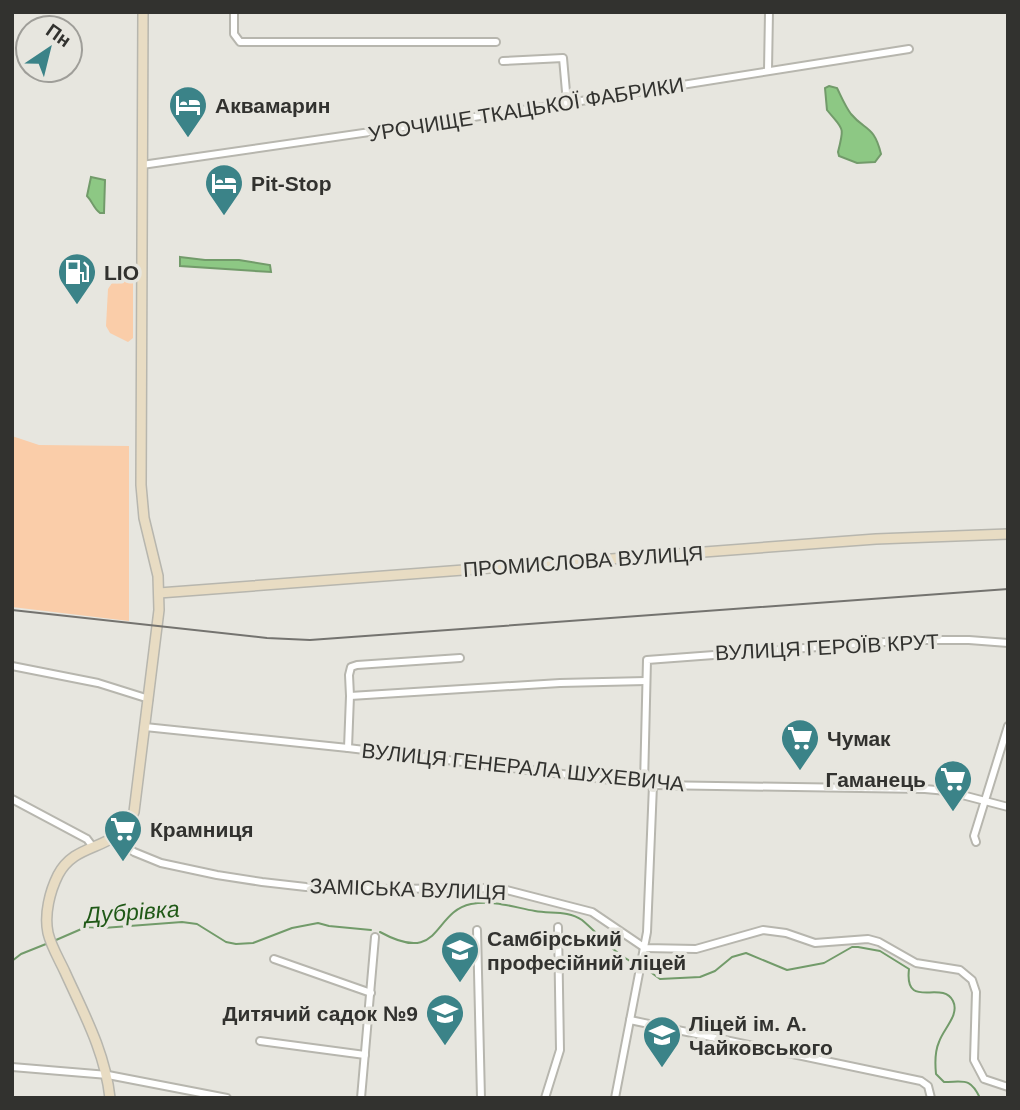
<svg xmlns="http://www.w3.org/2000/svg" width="1020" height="1110" viewBox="0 0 1020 1110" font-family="Helvetica,sans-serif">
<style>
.green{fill:#facda9}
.water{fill:#8dc884;stroke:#729b6a;stroke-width:2}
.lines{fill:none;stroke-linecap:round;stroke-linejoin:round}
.stream{stroke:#729b6a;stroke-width:2}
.street-casing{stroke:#b7b6ae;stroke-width:10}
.secondary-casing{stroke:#b7b6ae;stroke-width:12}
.street{stroke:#fff;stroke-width:6}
.secondary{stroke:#e8dcc3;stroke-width:9}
.rail{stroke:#74736f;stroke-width:2}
.labels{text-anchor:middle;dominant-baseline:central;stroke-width:7;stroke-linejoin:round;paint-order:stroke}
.poi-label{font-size:21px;font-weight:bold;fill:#32322f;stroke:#e7e6df;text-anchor:start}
.street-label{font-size:21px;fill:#32322f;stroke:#e7e6df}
.water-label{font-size:23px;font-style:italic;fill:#205917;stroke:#e7e6df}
</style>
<rect width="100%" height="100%" fill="#e7e6df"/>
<!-- green -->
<g class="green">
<polygon points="128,276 133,280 133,338 128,342 110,333 106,326 108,289 114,280"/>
<polygon points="12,436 39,445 129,446 129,621 12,607"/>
</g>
<!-- water -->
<g class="water">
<path d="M 829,86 L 837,88 C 841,96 845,106 851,114 C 865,131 874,125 881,154 L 875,162 L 857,163 L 839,156 L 838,152 C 845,125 843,130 827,110 L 825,88 Z"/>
<path d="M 91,177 L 105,180 L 104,213 L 100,213 C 93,208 93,202 87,196 Z"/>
<polygon points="180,257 205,260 239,260 270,265 271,272 180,266"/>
</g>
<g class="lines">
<!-- stream -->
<g class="stream">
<path d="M 380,932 C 442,966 432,912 471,904 C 494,900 513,907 535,911 C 550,914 568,910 582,920 C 600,935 614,954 636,964"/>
<polyline points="56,940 86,927 103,928 182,922 197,924 226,942 236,944 253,943 292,928 318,923 329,926 371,930"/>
<polyline points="12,961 21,954 46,944"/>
<path d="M 645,968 L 660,979 L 700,977 L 715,971 L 732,957 L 746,953 L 787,970 L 824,963 L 852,947 L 858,947 L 880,951 L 909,969 C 904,1011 942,979 953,1001 C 960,1015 943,1029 939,1042 C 935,1051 935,1064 936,1074 L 944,1082 C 964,1082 970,1077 980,1098"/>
</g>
<defs>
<g id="street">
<polyline points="234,12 234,34 240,42 496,42"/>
<polyline points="503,61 563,58 567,103"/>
<polyline points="768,70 769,12"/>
<polyline points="142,165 543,107 909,49"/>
<polyline points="12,666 98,683 149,699"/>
<polyline points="350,696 560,683 646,681"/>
<polyline points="145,727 348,748 653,785 925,789 947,791 1008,807"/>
<polyline points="348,748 350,696 349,675 351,667 357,665 460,658"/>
<polyline points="644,784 647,660 912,640 969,640 1008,643"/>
<polyline points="12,799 87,839 93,847"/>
<polyline points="114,838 134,852 161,863 217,875 262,882 306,887 377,889 499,888 592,912 645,948 696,949 763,930 786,933 815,943 868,939 879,942 916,963 960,970 972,980 976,992 974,1060 984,1079 1008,1087"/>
<polyline points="976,842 974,836 1008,726"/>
<polyline points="477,930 481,1098"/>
<polyline points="274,959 371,993"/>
<polyline points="630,1020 921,1081 928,1086 931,1098"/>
<polyline points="260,1041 365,1055"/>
<polyline points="12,1067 108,1075 227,1098"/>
<polyline points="361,1098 375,937"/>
<polyline points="545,1098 560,1050 558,927"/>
<polyline points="615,1098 647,932 653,785"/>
</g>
<g id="secondary">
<polyline points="159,593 876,539 1008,534"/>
<path d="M 110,1098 C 105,1052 84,1014 65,972 C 59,959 51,946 48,933 C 44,914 50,891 58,875 C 77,839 116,854 134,812 L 159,610 L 158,576 L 144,518 L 141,485 L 143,12"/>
</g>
</defs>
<!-- street casing -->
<use href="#street" class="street-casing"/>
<!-- secondary casing -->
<use href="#secondary" class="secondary-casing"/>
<!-- street -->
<use href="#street" class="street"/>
<!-- secondary -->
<use href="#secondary" class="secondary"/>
<!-- rail -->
<polyline class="rail" points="12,610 267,638 310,640 1008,589"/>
</g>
<!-- icons -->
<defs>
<symbol id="hotel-pin" viewBox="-11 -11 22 30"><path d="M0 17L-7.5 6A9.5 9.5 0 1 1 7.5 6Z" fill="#3b8388" stroke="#e7e6df"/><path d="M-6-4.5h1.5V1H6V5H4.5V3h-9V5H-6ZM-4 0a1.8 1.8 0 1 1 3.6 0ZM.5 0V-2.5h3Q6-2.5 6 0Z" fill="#fff"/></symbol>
<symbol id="fuel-pin" viewBox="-11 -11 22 30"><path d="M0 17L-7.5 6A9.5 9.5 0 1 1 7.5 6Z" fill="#3b8388" stroke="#e7e6df"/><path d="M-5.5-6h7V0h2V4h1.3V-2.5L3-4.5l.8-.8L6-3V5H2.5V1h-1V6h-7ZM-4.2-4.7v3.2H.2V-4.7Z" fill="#fff"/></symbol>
<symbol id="supermarket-pin" viewBox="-11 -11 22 30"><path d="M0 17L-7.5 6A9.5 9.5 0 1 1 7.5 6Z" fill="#3b8388" stroke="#e7e6df"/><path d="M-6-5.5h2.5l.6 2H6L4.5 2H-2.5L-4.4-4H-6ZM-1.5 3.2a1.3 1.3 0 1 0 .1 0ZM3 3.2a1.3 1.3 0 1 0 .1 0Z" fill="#fff"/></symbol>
<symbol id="university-pin" viewBox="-11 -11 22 30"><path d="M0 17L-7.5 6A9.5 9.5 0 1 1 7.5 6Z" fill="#3b8388" stroke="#e7e6df"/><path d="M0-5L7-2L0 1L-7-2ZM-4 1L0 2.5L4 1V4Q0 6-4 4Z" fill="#fff"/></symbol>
<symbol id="school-pin" viewBox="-11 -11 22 30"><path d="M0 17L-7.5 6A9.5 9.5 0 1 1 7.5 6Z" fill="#3b8388" stroke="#e7e6df"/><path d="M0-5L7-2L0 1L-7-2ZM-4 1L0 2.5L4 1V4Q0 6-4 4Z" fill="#fff"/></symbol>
</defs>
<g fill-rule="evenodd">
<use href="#hotel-pin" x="166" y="83" width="44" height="60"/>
<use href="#hotel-pin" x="202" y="161" width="44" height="60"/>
<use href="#fuel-pin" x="55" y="250" width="44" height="60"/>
<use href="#supermarket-pin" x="778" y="716" width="44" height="60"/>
<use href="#supermarket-pin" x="931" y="757" width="44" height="60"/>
<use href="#supermarket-pin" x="101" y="807" width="44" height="60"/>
<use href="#university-pin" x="438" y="928" width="44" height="60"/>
<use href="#school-pin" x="423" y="991" width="44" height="60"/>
<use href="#school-pin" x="640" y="1013" width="44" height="60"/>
</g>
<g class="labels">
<!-- poi labels -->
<g class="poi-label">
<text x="215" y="105">Аквамарин</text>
<text x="251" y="183">Pit-Stop</text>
<text x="104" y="272">LIO</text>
<text x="827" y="738">Чумак</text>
<text x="926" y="779" text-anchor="end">Гаманець</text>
<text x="150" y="829">Крамниця</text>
<text x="487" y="938">Самбірський<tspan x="487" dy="24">професійний ліцей</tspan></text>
<text x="418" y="1013" text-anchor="end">Дитячий садок №9</text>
<text x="689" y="1023">Ліцей ім. А.<tspan x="689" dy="24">Чайковського</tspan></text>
</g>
<!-- street labels -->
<g class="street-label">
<text transform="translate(526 109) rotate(-9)">УРОЧИЩЕ ТКАЦЬКОЇ ФАБРИКИ</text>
<text transform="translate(583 561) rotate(-4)">ПРОМИСЛОВА ВУЛИЦЯ</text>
<text transform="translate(827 647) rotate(-3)">ВУЛИЦЯ ГЕРОЇВ КРУТ</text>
<text transform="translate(523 767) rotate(6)">ВУЛИЦЯ ГЕНЕРАЛА ШУХЕВИЧА</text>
<text transform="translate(408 889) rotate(2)">ЗАМІСЬКА ВУЛИЦЯ</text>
</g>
<!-- water labels -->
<g class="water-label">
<text transform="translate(132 912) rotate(-4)">Дубрівка</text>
</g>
</g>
<!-- border -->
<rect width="1020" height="1110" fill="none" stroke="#32322f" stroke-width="28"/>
<!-- north arrow -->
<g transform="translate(49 49) rotate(35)"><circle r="33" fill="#e7e6df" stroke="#9f9e99" stroke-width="2"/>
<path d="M0-5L12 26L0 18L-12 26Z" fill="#3b8388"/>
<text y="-10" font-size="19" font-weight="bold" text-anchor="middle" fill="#32322f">Пн</text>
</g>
</svg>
